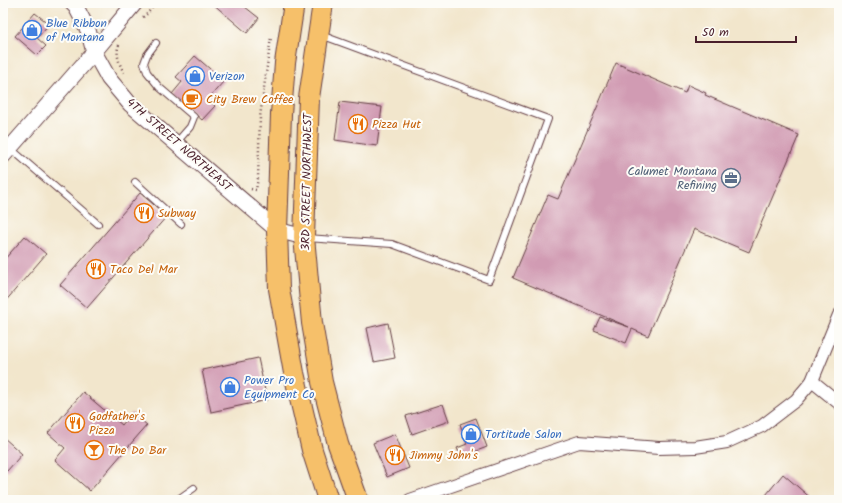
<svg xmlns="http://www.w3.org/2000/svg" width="842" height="503" viewBox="0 0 842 503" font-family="Kalam,sans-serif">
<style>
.building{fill:#d19bb3}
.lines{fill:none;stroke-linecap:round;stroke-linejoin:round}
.service-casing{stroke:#633d43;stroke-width:8}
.minor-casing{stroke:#633d43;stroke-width:14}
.tertiary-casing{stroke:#633d43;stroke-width:17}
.trunk-casing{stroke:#633d43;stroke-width:22}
.path{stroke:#633d43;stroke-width:2.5;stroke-dasharray:1 3;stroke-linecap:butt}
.service{stroke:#fff;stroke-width:6}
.minor{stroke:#fff;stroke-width:12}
.tertiary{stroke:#fff;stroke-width:15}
.trunk{stroke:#f6c06b;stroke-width:20}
.labels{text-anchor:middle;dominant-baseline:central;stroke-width:4;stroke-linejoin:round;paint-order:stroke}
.shop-label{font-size:12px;fill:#366cbe;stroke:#fdfcf7;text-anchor:start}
.food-label{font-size:12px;fill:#c56008;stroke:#fdfcf7;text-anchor:start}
.street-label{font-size:12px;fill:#4a1f2b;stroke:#fdfcf7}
.service-label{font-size:12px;fill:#4e5e75;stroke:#fdfcf7;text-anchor:end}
</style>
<rect width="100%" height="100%" fill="#fdfcf7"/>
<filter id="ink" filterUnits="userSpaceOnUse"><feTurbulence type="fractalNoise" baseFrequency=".025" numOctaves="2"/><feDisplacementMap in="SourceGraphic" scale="8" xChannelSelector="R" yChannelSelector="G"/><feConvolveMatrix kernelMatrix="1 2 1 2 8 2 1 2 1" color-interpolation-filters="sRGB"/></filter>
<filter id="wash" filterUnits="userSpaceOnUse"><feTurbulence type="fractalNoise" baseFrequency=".012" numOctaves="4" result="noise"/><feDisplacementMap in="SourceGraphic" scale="16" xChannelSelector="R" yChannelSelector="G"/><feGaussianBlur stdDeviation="0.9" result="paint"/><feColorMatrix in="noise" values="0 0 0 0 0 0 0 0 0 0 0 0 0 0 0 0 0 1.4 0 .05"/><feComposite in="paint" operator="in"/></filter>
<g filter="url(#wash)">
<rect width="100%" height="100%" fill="#f2e6cc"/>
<g id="blocks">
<!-- building -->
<g class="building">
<polygon points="212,3 240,3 259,18 247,33"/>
<polygon points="35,13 49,24 37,38 46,46 37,55 15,36"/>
<polygon points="195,56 224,81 208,99 215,106 202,120 172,94 182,82 176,77"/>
<polygon points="616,63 685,93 688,85 706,93 705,95 799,135 749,252 694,229 648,336 632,329 626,343 594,330 600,317 629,327 513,278 548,195 558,199"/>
<polygon points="340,102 382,107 377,146 335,140"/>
<polygon points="140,193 167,216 87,308 60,285"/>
<polygon points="25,236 46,254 3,304 3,261"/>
<polygon points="388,323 395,358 374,362 367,328"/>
<polygon points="258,358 267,400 211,412 202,370"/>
<polygon points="83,392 122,425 132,413 147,425 90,491 55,460 65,448 48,433"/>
<polygon points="443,404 449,421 412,434 406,416"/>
<polygon points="476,418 487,447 461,457 457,448 467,444 460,424"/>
<polygon points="395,434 409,468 387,477 373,443"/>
<polygon points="3,437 22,454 7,471 3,468"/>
<polygon points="783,474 813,500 762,500"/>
</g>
</g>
</g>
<g filter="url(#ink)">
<use href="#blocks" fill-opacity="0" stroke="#633d43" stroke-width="1"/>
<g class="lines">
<defs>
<g id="service">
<polyline points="156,43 147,55 144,63 147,72 159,87 194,117 190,127 176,143"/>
<polyline points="10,148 98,224"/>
<polyline points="135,182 181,224"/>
<polyline points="307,238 392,244 489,280 548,119 321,35"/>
<polyline points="177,500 194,488"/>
</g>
<g id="minor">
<polyline points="812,381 839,403"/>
<polyline points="410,500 579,442 659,448 695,447 727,442 762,426 796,400 812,381 839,315"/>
</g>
<g id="tertiary">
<polyline points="72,3 76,7 88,30 94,52 109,79 130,104 277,230 304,237"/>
<polyline points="3,156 94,52 135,3"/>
</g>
<g id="trunk">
<polyline points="294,3 285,63 281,114 277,230 279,289 294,373 312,450 328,500"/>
<polyline points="323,3 309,98 304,237 312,323 322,382 338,444 358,500"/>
</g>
</defs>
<!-- service casing -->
<use href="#service" class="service-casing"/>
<!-- minor casing -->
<use href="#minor" class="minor-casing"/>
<!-- tertiary casing -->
<use href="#tertiary" class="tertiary-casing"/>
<!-- trunk casing -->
<use href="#trunk" class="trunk-casing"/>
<!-- path -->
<g class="path">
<polyline points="143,17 147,14 156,3"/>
<path d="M 119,45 C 115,53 120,67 125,74"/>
<polyline points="251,189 256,190 258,178 260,117 271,37"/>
</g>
<!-- service -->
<use href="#service" class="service"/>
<!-- minor -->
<use href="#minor" class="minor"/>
<!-- tertiary -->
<use href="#tertiary" class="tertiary"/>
<!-- trunk -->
<use href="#trunk" class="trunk"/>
</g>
</g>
<!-- icons -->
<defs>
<symbol id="shop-ring" viewBox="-11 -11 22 22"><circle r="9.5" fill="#fdfcf7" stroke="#3f7fe0" stroke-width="1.5"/><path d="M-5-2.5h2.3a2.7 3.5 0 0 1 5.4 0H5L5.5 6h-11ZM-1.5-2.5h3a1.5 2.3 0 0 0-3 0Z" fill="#3f7fe0"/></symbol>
<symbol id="cafe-ring" viewBox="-11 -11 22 22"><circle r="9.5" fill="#fdfcf7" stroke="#e8710a" stroke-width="1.5"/><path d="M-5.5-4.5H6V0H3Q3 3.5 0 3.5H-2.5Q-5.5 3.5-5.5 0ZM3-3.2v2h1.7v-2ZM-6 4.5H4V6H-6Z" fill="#e8710a"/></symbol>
<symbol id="restaurant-ring" viewBox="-11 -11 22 22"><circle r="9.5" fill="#fdfcf7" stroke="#e8710a" stroke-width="1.5"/><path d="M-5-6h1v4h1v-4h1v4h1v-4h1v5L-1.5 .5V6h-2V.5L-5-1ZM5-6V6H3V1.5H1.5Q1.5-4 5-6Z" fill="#e8710a"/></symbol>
<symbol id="office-ring" viewBox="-11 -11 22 22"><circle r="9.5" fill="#fdfcf7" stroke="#5c6f8a" stroke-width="1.5"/><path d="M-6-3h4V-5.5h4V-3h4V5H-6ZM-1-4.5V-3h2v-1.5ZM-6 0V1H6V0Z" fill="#5c6f8a"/></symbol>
<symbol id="bar-ring" viewBox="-11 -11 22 22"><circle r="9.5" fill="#fdfcf7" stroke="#e8710a" stroke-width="1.5"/><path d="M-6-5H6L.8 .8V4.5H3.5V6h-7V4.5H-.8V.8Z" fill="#e8710a"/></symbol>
</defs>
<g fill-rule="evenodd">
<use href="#shop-ring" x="21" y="19" width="22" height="22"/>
<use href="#shop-ring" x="184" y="65" width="22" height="22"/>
<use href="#cafe-ring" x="181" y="88" width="22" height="22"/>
<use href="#restaurant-ring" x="347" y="113" width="22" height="22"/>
<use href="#office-ring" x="720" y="167" width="22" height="22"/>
<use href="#restaurant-ring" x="133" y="202" width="22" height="22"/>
<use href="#restaurant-ring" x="85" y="258" width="22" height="22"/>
<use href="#shop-ring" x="219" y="376" width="22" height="22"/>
<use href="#restaurant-ring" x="64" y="412" width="22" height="22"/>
<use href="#shop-ring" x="460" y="423" width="22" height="22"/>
<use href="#bar-ring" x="83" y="439" width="22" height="22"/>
<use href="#restaurant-ring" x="384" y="444" width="22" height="22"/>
</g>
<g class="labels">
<!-- shop labels -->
<g class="shop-label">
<text x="46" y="23">Blue Ribbon<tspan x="46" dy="14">of Montana</tspan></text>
<text x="209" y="76">Verizon</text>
<text x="244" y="380">Power Pro<tspan x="244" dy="14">Equipment Co</tspan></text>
<text x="485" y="434">Tortitude Salon</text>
</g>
<!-- food labels -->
<g class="food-label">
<text x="206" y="99">City Brew Coffee</text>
<text x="372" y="124">Pizza Hut</text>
<text x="158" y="213">Subway</text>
<text x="110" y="269">Taco Del Mar</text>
<text x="89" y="416">Godfather's<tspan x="89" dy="14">Pizza</tspan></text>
<text x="108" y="450">The Do Bar</text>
<text x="409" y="455">Jimmy John's</text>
</g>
<!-- street labels -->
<g class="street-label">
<text transform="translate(179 145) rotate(41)">4TH STREET NORTHEAST</text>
<text transform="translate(307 182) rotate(-89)">3RD STREET NORTHWEST</text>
</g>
<!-- service labels -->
<g class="service-label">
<text x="717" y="171">Calumet Montana<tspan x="717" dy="14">Refining</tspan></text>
</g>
</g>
<!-- margin -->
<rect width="842" height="503" fill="none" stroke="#fdfcf7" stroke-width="16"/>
<!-- scale -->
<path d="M696 36v6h100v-6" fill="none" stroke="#4a1f2b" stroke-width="2"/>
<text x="702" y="36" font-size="12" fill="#4a1f2b" stroke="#fdfcf7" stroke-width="3" paint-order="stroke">50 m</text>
</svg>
